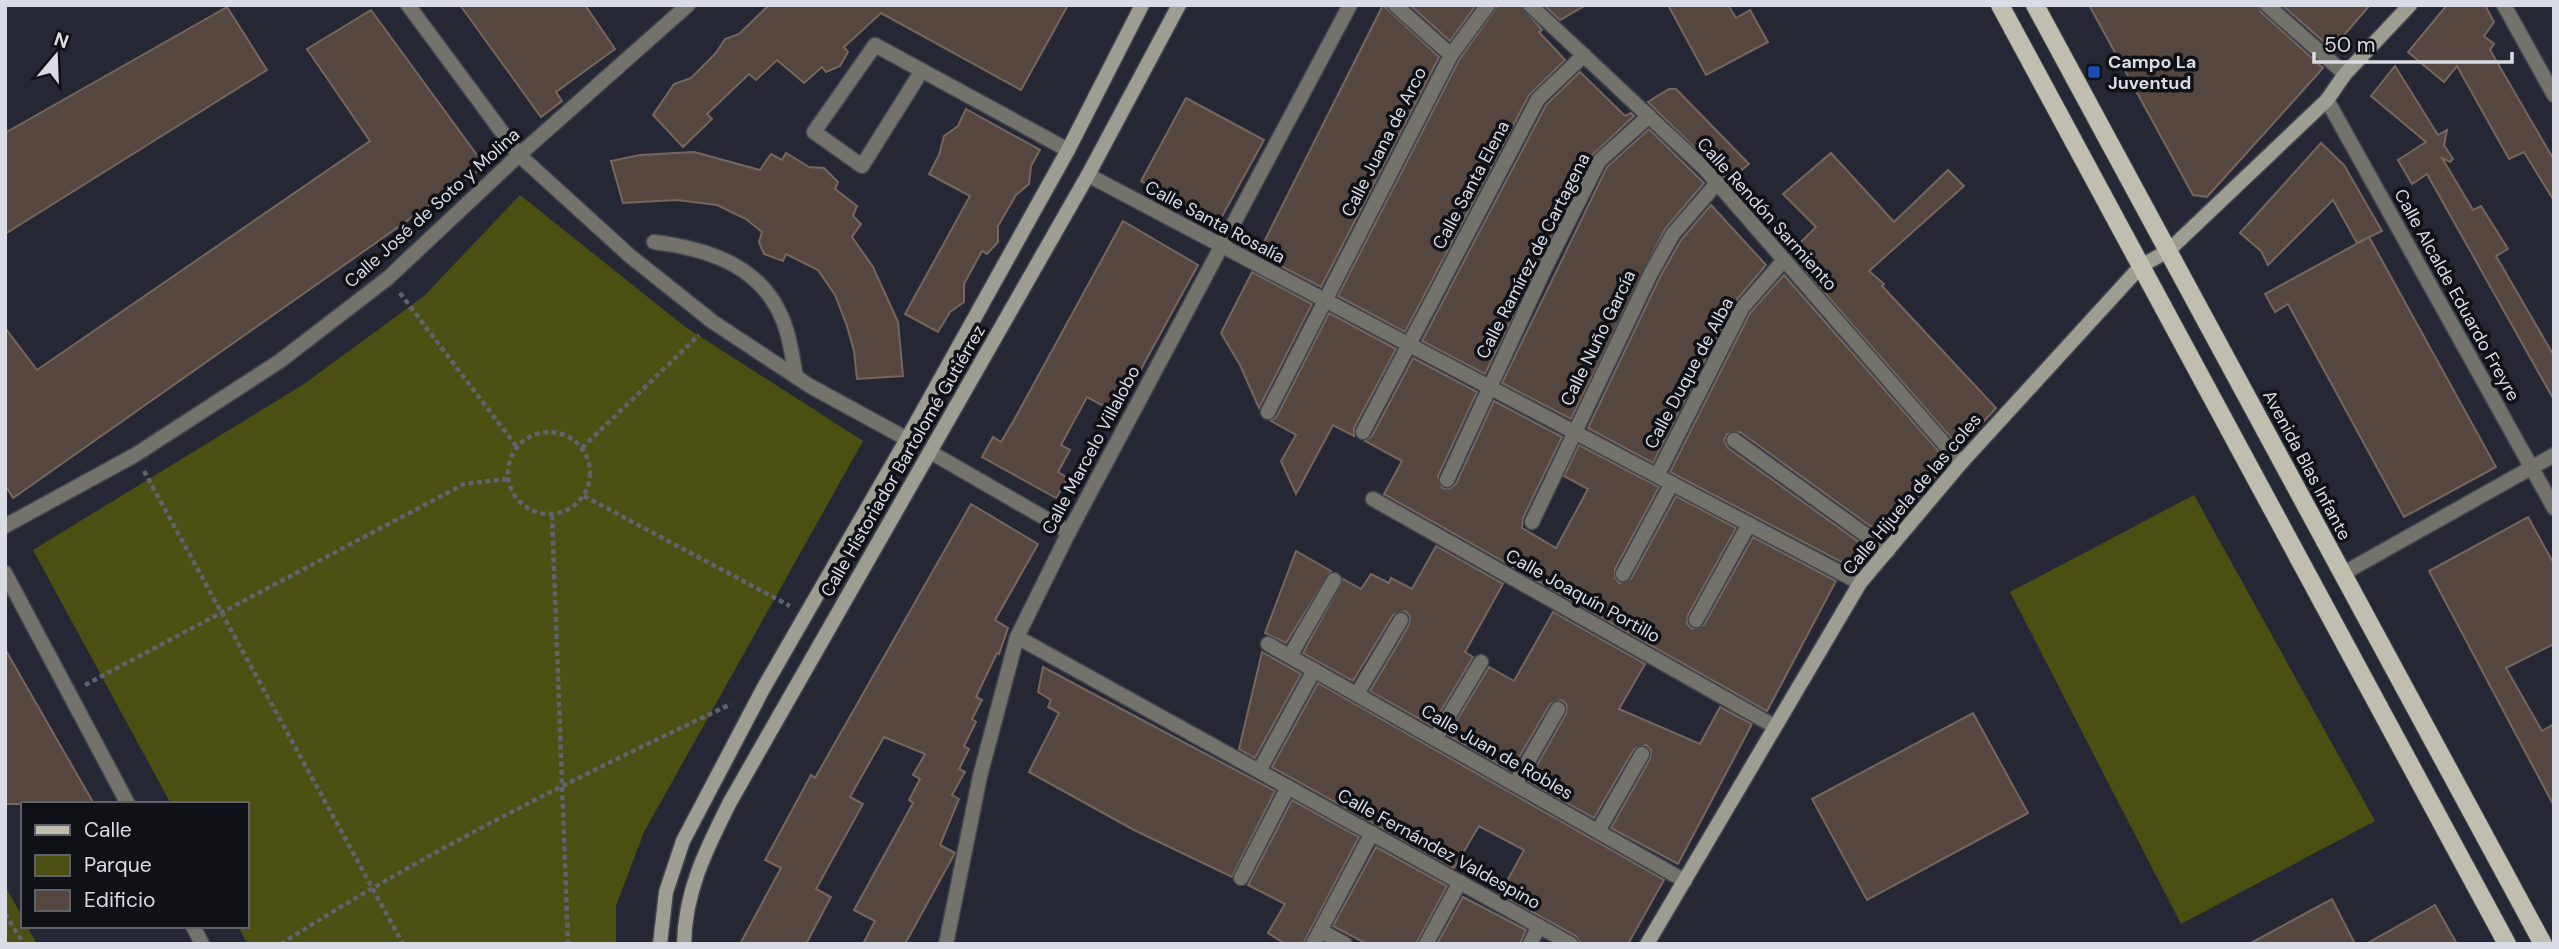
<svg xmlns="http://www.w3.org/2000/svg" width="2559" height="949" viewBox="0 0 2559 949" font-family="'DM Sans',sans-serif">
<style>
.green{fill:#4b4f11}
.building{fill:#55463f;stroke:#76665e;stroke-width:2}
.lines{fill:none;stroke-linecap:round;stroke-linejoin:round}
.street-casing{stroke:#424550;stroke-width:17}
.secondary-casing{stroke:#424550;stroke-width:17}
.primary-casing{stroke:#424550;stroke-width:20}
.path{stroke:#60636e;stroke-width:4.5;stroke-dasharray:5 3.5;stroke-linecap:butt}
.street{stroke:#73736c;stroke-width:14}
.secondary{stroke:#9e9d92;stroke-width:14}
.primary{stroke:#bfbeaf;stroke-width:18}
.transit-dot{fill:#1a4fb4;stroke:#0f1116;stroke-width:2.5}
.labels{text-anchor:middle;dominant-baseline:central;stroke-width:7;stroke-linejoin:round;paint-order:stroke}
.poi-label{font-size:18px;font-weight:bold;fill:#dadce5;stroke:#0f1116;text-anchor:start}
.street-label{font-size:18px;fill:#dadce5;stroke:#0f1116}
</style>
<rect width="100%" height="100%" fill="#252834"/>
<!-- green -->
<g class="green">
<polygon points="520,195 684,326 863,441 644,832 616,906 616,944 247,944 238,926 247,926 247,804 171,804 33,550 304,384 424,296"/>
<polygon points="2194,495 2375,821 2181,924 2010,592"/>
<polygon points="5,886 23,918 23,926 27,926 37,944 5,944"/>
</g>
<!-- building -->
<g class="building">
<polygon points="460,5 585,5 615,49 556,92 562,101 541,117"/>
<polygon points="769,5 1068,5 1021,90 881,13 844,47 848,52 840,66 826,72 822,67 804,83 777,60 756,80 749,74 707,114 712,119 683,147 653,115 674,84 691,78 716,53 725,39 739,34"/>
<polygon points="1383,5 1439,57 1321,287 1258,254"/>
<polygon points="1410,5 1476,5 1450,41"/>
<polygon points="1498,5 1521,5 1542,30 1539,32 1565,60 1529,95 1405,332 1338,296 1459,60"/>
<polygon points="1544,5 1586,5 1560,20"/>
<polygon points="1668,5 1728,5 1736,18 1750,10 1768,42 1706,75"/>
<polygon points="2089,5 2258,5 2261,12 2323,68 2207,197 2193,195"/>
<polygon points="2282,5 2370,5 2332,49"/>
<polygon points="2447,5 2485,5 2494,22 2484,36 2494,44 2490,50 2554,160 2554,201 2524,152 2509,159 2457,66 2444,82 2408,52"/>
<polygon points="227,7 267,70 5,234 5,133"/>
<polygon points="371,10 485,166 13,498 5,485 5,328 37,370 370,141 307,49"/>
<polygon points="2395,66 2438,135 2447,130 2444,145 2453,159 2450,162 2442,158 2473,210 2481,206 2508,249 2496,256 2554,356 2554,400 2427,174 2412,184 2398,160 2426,142 2371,96"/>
<polygon points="1580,72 1625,116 1631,113 1634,116 1590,157 1485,374 1422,341 1546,105"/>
<polygon points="1669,89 1676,89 1749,164 1728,181 1648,102"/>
<polygon points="1186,98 1264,140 1219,222 1141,181"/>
<polygon points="966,109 1040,150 1031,166 1029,184 1016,195 998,226 998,242 987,254 982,251 964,284 964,302 950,312 938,332 905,314 970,196 929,174 939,155 944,136 958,126"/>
<polygon points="1649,129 1704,183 1665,229 1571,419 1502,383 1607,167"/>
<polygon points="2321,143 2344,165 2382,231 2357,243 2333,200 2268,265 2261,251 2240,233"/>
<polygon points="694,152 760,170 771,154 782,160 786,153 809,167 824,168 838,182 835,189 857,206 853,216 861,224 852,237 873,267 898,322 903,376 857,379 854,351 847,326 835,295 818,270 786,254 783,261 764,254 759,242 762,232 746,219 717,205 677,200 623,203 611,161 640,155"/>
<polygon points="1831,153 1894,222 1948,170 1964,186 1869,271 1884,284 1882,286 1996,408 1960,448 1790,253 1816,227 1783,194"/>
<polygon points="1711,205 1766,265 1733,304 1653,463 1588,428 1660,277 1681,240"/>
<polygon points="1123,221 1198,265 1117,413 1087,397 1061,445 1070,450 1058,472 1068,478 1056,498 982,457 993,437 1001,442 1014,420"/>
<polygon points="2369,237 2496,467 2404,517 2288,304 2275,312 2265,294"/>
<polygon points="1252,272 1312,304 1259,408 1240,365 1221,333"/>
<polygon points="1784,275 1948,462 1884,536 1740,432 1727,434 1724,440 1728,448 1870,550 1855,569 1670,472 1750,313"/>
<polygon points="1329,313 1396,349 1354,428 1354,436 1333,425 1296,494 1281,461 1296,435 1271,421 1277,416"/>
<polygon points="1413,358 1477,392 1438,476 1442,488 1449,489 1456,484 1494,401 1562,437 1523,518 1522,528 1556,548 1588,489 1564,476 1579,445 1659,487 1615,569 1615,578 1619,583 1631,579 1676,496 1736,528 1688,615 1687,624 1692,629 1704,625 1753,537 1836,581 1767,711 1384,494 1402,461 1365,441 1372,436"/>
<polygon points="971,504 1038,544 995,620 1008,628 999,654 997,653 976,697 982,700 972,719 976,722 964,746 969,749 959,769 965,772 952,795 959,799 940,845 955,853 905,944 863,944 875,921 854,910 913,803 909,800 920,779 913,775 925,754 884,737 850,797 863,804 816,889 831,897 806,944 740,944 781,868 765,860 811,775 815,778"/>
<polygon points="2528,517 2554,564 2554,644 2506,668 2542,731 2554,724 2554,806 2429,571"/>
<polygon points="1436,546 1503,584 1465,652 1473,657 1432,726 1370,691 1409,625 1410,616 1405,611 1393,615 1353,681 1303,653 1343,579 1361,589 1371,574 1389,583 1391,578 1412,589"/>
<polygon points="1296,551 1331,571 1286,643 1265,633"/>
<polygon points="1553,612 1645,664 1619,709 1700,744 1720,707 1752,724 1678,864 1611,828 1650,759 1651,750 1646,745 1634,749 1594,818 1528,781 1566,714 1567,705 1562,700 1550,704 1511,771 1448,735 1489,667 1514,681"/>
<polygon points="5,649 94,804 5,804"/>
<polygon points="1262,652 1301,674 1255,758 1239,749"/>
<polygon points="1043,667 1275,791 1232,877 1134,830 1029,772 1059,713 1048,707 1051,700 1038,692"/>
<polygon points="1318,683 1664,880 1628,944 1581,944 1576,936 1500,894 1524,850 1479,826 1454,868 1272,767"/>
<polygon points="1973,713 2028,813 1867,900 1812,799"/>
<polygon points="1292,800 1359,837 1303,944 1285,944 1268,933 1285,904 1248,885"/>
<polygon points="1376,847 1447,886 1416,944 1367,944 1333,926"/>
<polygon points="1463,897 1526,930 1520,944 1437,944"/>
<polygon points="2332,899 2355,944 2249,944 2319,906"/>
<polygon points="2435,905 2457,944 2366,944"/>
</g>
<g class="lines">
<defs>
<g id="street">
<polyline points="408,5 519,155 630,256 713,322 810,386 907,439"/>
<polyline points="1395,5 1451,55"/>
<polyline points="1530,5 1705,169 1961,463"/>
<polyline points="2267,5 2345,74"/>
<polyline points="2504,5 2554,95"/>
<polyline points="921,72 862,166 814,132 875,45 1068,150"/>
<polyline points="2327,100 2554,508"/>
<polyline points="1088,175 1860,583"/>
<path d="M 654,242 C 710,249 767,267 786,329 C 791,344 793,361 796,377"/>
<polyline points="1268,412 1451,55 1488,5"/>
<polyline points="1363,432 1538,99 1584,55"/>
<polyline points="1734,440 1888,551"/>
<polyline points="932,453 1069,532"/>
<polyline points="1658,474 1742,308 1784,260"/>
<polyline points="1447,480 1545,268 1599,161 1649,116"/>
<polyline points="1373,499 1774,726"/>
<polyline points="1532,522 1651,273 1673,234 1717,183"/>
<polyline points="5,526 135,455 280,361 388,278 519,155 688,5"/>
<polyline points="5,573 128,804"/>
<polyline points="1623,574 1672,483"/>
<polyline points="2342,574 2554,455"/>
<polyline points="1696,620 1749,524"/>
<polyline points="1017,637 1571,944"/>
<polyline points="1268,644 1685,881"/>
<polyline points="1290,656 1334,580"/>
<polyline points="1357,694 1401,620"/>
<polyline points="1435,739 1481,662"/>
<polyline points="1259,771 1314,670"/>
<polyline points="1515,784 1558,709"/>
<polyline points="1598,831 1642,754"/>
<polyline points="1241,878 1288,787"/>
<polyline points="193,926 202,944"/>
<polyline points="1321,931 1345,944"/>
<polyline points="946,944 980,776 1017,637 1069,532 1350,5"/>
<polyline points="1313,944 1372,833"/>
<polyline points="1426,944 1460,882"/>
<polyline points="1530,944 1539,926"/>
</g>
<g id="secondary">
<polyline points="660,944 666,892 683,841 763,689 907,439 1068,150 1142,5"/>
<path d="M 684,944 C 685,890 707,848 730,802 L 1088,175 L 1179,5"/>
<polyline points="1647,944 1860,583 1961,463 2141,266 2168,251 2327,100 2345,74 2410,5"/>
</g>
<g id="primary">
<polyline points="2000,5 2507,944"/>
<polyline points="2035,5 2543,944"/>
</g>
</defs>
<!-- street casing -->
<use href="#street" class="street-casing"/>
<!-- secondary casing -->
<use href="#secondary" class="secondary-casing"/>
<!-- primary casing -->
<use href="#primary" class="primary-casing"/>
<!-- path -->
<g class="path">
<polyline points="400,293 516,446"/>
<circle cx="549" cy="473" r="41"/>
<polyline points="582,448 699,335"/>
<polyline points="144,471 403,944"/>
<polyline points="584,496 790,606"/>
<polyline points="552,515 568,944"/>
<polyline points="85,685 464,484 507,479"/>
<polyline points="5,914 24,944"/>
<path d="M 281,944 C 425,852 577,777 731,704"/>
</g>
<!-- street -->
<use href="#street" class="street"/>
<!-- secondary -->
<use href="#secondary" class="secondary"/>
<!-- primary -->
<use href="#primary" class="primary"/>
</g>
<!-- markers -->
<rect class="transit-dot" x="2087" y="65" width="14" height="14" rx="3.5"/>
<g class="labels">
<!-- poi labels -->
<g class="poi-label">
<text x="2108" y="62">Campo La<tspan x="2108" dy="21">Juventud</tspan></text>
</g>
<!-- street labels -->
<g class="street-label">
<text transform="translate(1384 142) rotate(-63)">Calle Juana de Arco</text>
<text transform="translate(1471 185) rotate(-62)">Calle Santa Elena</text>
<text transform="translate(432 208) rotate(-42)">Calle José de Soto y Molina</text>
<text transform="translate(1767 214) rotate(48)">Calle Rendón Sarmiento</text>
<text transform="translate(1215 222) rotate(28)">Calle Santa Rosalía</text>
<text transform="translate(1533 256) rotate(-63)">Calle Ramírez de Cartagena</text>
<text transform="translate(2457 295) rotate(61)">Calle Alcalde Eduardo Freyre</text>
<text transform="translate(1598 338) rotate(-64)">Calle Nuño García</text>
<text transform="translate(1689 373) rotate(-62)">Calle Duque de Alba</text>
<text transform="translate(1091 450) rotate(-62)">Calle Marcelo Villalobo</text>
<text transform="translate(903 461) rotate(-60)">Calle Historiador Bartolomé Gutiérrez</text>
<text transform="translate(2307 465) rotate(62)">Avenida Blas Infante</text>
<text transform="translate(1912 494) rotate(-50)">Calle Hijuela de las coles</text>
<text transform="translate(1583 596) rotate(29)">Calle Joaquín Portillo</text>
<text transform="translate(1497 752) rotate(30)">Calle Juan de Robles</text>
<text transform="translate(1439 849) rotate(29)">Calle Fernández Valdespino</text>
</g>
</g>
<!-- border -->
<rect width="2559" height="949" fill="none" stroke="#dadce5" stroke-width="14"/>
<!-- legend -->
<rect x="21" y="802" width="228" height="126" fill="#0f1116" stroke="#606269" stroke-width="2"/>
<rect x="35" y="825" width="35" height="10" fill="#bfbeaf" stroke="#606269" stroke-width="2"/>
<text x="84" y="837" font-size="21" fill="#dadce5">Calle</text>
<rect x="35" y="855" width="35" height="21" fill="#4b4f11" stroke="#606269" stroke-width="2"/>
<text x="84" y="872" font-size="21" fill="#dadce5">Parque</text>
<rect x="35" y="890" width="35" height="21" fill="#55463f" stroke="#606269" stroke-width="2"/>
<text x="84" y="907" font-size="21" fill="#dadce5">Edificio</text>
<!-- north arrow -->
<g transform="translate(56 56) rotate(19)" stroke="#0f1116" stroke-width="5" paint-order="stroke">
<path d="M0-5L12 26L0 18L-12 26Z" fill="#dadce5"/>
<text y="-10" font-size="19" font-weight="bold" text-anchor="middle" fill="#dadce5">N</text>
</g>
<!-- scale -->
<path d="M2314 52v10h198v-10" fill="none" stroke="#dadce5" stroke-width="3.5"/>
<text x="2324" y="52" font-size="21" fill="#dadce5" stroke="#0f1116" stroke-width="5" paint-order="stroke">50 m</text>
</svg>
